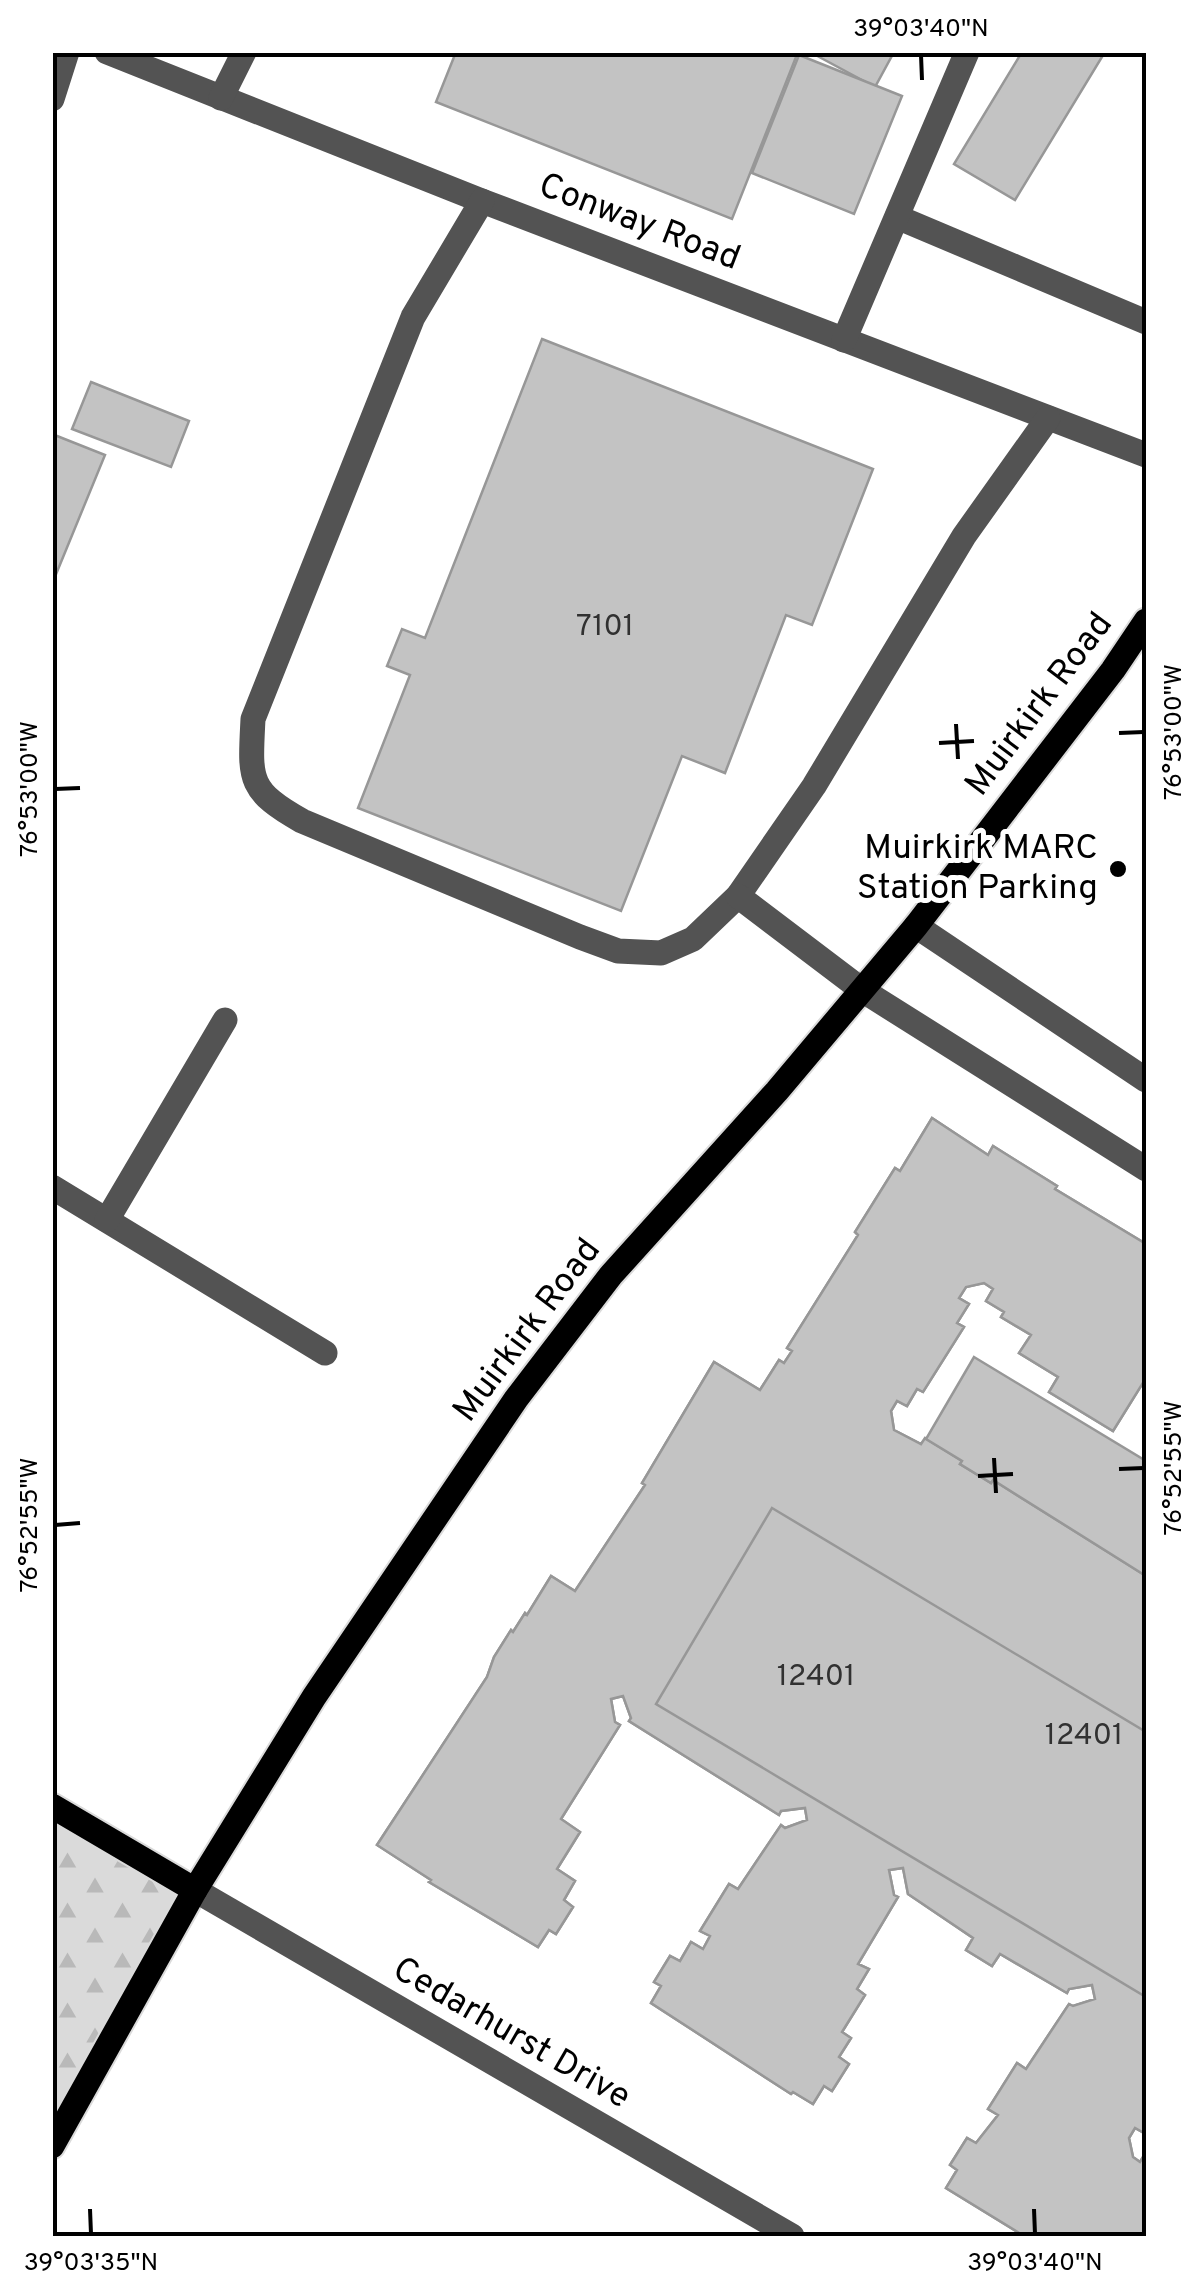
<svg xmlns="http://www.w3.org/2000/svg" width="1199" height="2289" viewBox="0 0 1199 2289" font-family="Overpass,sans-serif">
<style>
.forest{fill:url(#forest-firs)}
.building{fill:#c3c3c3;stroke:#979797;stroke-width:2.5}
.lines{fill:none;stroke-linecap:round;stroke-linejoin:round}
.major-casing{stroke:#dbdbdb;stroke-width:29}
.minor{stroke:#535353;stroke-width:25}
.major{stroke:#000;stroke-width:25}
.ticks{fill:none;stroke:#000;stroke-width:4}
.poi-dot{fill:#000;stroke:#fff;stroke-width:4}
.labels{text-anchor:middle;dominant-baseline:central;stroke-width:10;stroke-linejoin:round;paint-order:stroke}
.number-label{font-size:30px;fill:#313131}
.street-label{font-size:35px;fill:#000;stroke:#fff}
.poi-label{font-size:35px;fill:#000;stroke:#fff;text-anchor:end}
.neatline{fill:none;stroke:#000;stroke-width:4}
.ticks-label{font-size:25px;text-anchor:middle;fill:#000}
</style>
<defs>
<pattern id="forest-firs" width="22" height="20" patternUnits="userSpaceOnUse" patternTransform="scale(2.5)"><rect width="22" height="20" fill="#dadada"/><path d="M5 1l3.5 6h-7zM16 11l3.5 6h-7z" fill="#b9b9b9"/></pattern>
</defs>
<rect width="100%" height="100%" fill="#fff"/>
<!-- forest -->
<polygon class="forest" points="53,1806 195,1890 53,2155"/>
<!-- building -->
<g class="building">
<polygon points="456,52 798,52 732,219 436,102"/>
<polygon points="810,52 894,52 875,87"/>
<polygon points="1022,52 1105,52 1015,200 954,164"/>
<polygon points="799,55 902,96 854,214 752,173"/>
<polygon points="542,339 873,469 812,625 786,615 725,773 682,756 621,911 358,808 410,675 387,666 402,629 425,638"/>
<polygon points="91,382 189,421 171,467 72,429"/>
<polygon points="52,434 105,455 52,584"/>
<polygon points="932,1118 988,1155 993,1146 1057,1186 1055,1189 1146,1244 1146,1378 1113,1431 1049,1392 1058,1377 1019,1353 1031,1335 1001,1317 1004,1312 986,1301 993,1289 984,1283 966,1287 959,1298 969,1304 957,1323 964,1327 923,1392 917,1389 907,1406 897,1401 891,1411 894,1430 921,1444 926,1439 915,1458 1146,1596 1146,1732 772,1508 656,1704 1146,1997 1146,2129 1144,2133 1135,2128 1129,2138 1133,2157 1140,2162 1146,2152 1146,2236 1024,2236 946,2188 957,2170 950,2165 967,2138 976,2143 998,2115 988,2109 1017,2063 1026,2069 1069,2004 1073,2006 1095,1999 1092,1985 1069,1989 1067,1993 1000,1954 992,1966 966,1950 973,1938 908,1894 903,1868 889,1870 894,1895 898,1897 858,1964 869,1969 857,1989 865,1995 842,2032 851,2038 839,2057 849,2064 832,2091 824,2086 813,2104 793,2092 791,2094 651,2003 661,1986 654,1982 670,1956 680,1961 691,1942 703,1949 710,1936 700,1931 729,1884 738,1889 781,1825 785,1828 807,1820 805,1808 781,1811 779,1815 629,1721 631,1718 623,1696 611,1699 615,1722 620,1725 561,1819 580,1832 557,1869 575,1881 564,1900 573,1907 556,1934 549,1930 538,1947 429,1882 431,1880 377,1845 487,1677 494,1657 511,1630 513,1632 525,1613 527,1615 551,1576 575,1591 645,1485 642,1483 714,1362 760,1390 779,1360 784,1363 792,1351 787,1348 858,1235 855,1232 895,1168 900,1171"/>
<polygon points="932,1118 988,1155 993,1146 1057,1186 1055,1189 1146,1244 1146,1378 1113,1431 1049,1392 1058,1377 1019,1353 1031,1335 1001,1317 1004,1312 986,1301 993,1289 984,1283 966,1287 959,1298 969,1304 957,1323 964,1327 923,1392 917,1389 907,1406 897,1401 891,1411 894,1430 921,1444 925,1438 962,1461 960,1464 991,1483 993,1480 1146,1576 1146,2129 1144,2133 1135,2128 1129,2138 1133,2157 1140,2162 1146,2152 1146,2236 1024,2236 946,2188 957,2170 950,2165 967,2138 976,2143 998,2115 988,2109 1017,2063 1026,2069 1069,2004 1073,2006 1095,1999 1092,1985 1069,1989 1067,1993 1000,1954 992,1966 966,1950 973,1938 908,1894 903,1868 889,1870 894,1895 898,1897 858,1964 869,1969 857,1989 865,1995 842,2032 851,2038 839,2057 849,2064 832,2091 824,2086 813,2104 793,2092 791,2094 651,2003 661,1986 654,1982 670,1956 680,1961 691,1942 703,1949 710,1936 700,1931 729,1884 738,1889 781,1825 785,1828 807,1820 805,1808 781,1811 779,1815 629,1721 631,1718 623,1696 611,1699 615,1722 620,1725 561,1819 580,1832 557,1869 575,1881 564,1900 573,1907 556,1934 549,1930 538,1947 429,1882 431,1880 377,1845 487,1677 494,1657 511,1630 513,1632 525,1613 527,1615 551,1576 575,1591 645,1485 642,1483 714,1362 760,1390 779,1360 784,1363 792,1351 787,1348 858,1235 855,1232 895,1168 900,1171"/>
<polygon points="974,1357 1146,1461 1146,1576 993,1480 991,1483 960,1464 962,1461 926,1439"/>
<polygon points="772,1508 1146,1732 1146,1997 656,1704"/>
</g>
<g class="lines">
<defs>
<g id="major">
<polyline points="52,1806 195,1890"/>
<polyline points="52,2146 195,1890 314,1697 516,1399 611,1275 777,1091 916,926 1113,670 1146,621"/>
</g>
</defs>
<!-- major casing -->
<use href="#major" class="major-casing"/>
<!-- minor -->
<g class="minor">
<polyline points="107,52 482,201 1146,455"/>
<polyline points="221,98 244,52"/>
<polyline points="52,99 67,52"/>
<path d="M 482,201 L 413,317 L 253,719 C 250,779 247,790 302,821 L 580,937 L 618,951 L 661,953 L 693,939 L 738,896 L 814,786 L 964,536 L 1048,418"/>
<polyline points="897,217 1146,322"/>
<polyline points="844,340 967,52"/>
<polyline points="738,896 862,990 1146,1169"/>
<polyline points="916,926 1146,1080"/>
<polyline points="52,1187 325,1353"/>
<polyline points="107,1220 225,1020"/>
<polyline points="195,1890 792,2236"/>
</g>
<!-- major -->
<use href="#major" class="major"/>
</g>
<!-- ticks -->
<path class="ticks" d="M 921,55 L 922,80M 956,724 L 958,759M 1119,733 L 1144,732M 939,743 L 974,741M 55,789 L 80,788M 994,1458 L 996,1493M 1119,1469 L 1144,1468M 978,1476 L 1013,1474M 55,1525 L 80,1523M 90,2209 L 91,2234M 1034,2209 L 1035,2234"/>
<!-- markers -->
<circle class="poi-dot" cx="1118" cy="869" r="10"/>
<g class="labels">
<!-- number labels -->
<g class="number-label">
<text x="605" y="627">7101</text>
<text x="816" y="1677">12401</text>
<text x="1084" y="1736">12401</text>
</g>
<!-- street labels -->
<g class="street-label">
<text transform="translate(639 223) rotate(21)">Conway Road</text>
<text transform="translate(1040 705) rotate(-53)">Muirkirk Road</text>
<text transform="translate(528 1331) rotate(-53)">Muirkirk Road</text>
<text transform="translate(511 2034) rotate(30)">Cedarhurst Drive</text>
</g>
<!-- poi labels -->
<g class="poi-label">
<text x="1098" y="849">Muirkirk MARC<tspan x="1098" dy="40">Station Parking</tspan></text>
</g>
</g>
<!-- border -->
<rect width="1199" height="2289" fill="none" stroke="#ffffff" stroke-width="110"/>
<rect x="55" y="55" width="1089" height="2179" class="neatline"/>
<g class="ticks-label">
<text x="921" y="36">39°03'40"N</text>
<text transform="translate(1172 732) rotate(-90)" y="9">76°53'00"W</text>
<text transform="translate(28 789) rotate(-90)" y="9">76°53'00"W</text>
<text transform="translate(1172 1468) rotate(-90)" y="9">76°52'55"W</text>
<text transform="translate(28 1525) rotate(-90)" y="9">76°52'55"W</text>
<text x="91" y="2270">39°03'35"N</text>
<text x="1035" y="2270">39°03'40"N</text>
</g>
</svg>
